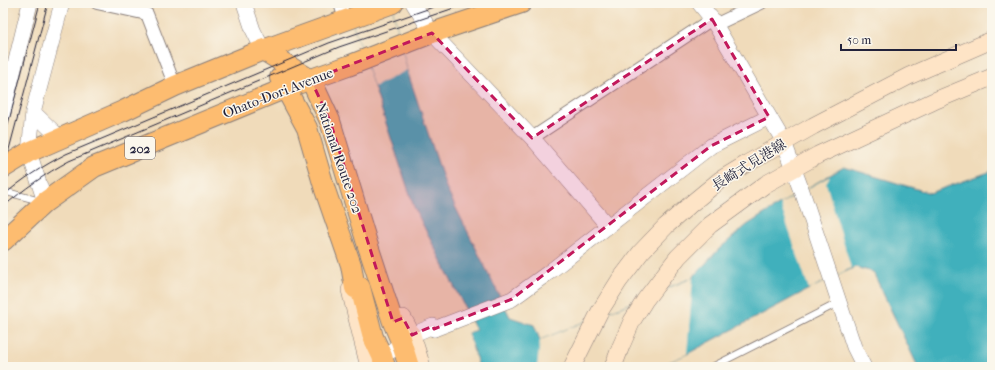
<svg xmlns="http://www.w3.org/2000/svg" width="995" height="370" viewBox="0 0 995 370" font-family="'IM FELL French Canon','Noto Serif JP',serif">
<style>
.water{fill:#41b0bc;stroke:#32697c}
.pier{fill:#f0dbba}
.lines{fill:none;stroke-linecap:round;stroke-linejoin:round}
.service-casing{stroke:#897e7a;stroke-width:8}
.minor-casing{stroke:#897e7a;stroke-width:14}
.tertiary-casing{stroke:#897e7a;stroke-width:16}
.secondary-casing{stroke:#897e7a;stroke-width:18}
.trunk-casing{stroke:#897e7a;stroke-width:22}
.service{stroke:#fff;stroke-width:6}
.minor{stroke:#fff;stroke-width:12}
.tertiary{stroke:#fff;stroke-width:15}
.secondary{stroke:#fee4c6;stroke-width:17}
.trunk{stroke:#fdbc70;stroke-width:20}
.tram{stroke:#22223b;stroke-width:1}
.marked{fill:#c2185b;fill-opacity:0.2;stroke:#c2185b;stroke-width:3;stroke-dasharray:8 5;stroke-linejoin:round}
.labels{text-anchor:middle;dominant-baseline:central;stroke-width:3;stroke-linejoin:round;paint-order:stroke}
.shield{fill:#fbf7ec;stroke:#636270;stroke-width:1}
.shield-label{font-size:13px;font-weight:bold;fill:#22223b}
.street-label{font-size:14px;fill:#22223b;stroke:#fbf7ec}
</style>
<rect width="100%" height="100%" fill="#fbf7ec"/>
<filter id="ink" filterUnits="userSpaceOnUse"><feTurbulence type="fractalNoise" baseFrequency=".025" numOctaves="2"/><feDisplacementMap in="SourceGraphic" scale="8" xChannelSelector="R" yChannelSelector="G"/><feConvolveMatrix kernelMatrix="1 2 1 2 8 2 1 2 1" color-interpolation-filters="sRGB"/></filter>
<filter id="wash" filterUnits="userSpaceOnUse"><feTurbulence type="fractalNoise" baseFrequency=".012" numOctaves="4" result="noise"/><feDisplacementMap in="SourceGraphic" scale="16" xChannelSelector="R" yChannelSelector="G"/><feGaussianBlur stdDeviation="0.9" result="paint"/><feColorMatrix in="noise" values="0 0 0 0 0 0 0 0 0 0 0 0 0 0 0 0 0 1.4 0 .05"/><feComposite in="paint" operator="in"/></filter>
<g filter="url(#wash)">
<rect width="100%" height="100%" fill="#f0dbba"/>
<!-- water -->
<polygon class="water" points="346,3 391,3 407,70 447,190 510,317 534,325 540,340 692,278 720,248 747,225 780,204 844,167 930,193 992,171 992,367 918,367 873,272 855,267 809,289 687,354 657,367 479,367 468,333 476,330 414,207"/>
<!-- pier -->
<g class="pier">
<polygon points="346,3 391,3 407,70 374,87"/>
<polygon points="830,176 826,183 851,268 809,289 780,204"/>
<polygon points="693,278 687,354 657,367 537,367 540,340"/>
</g>
</g>
<g filter="url(#ink)">
<g class="lines">
<defs>
<g id="service">
<polyline points="3,191 40,201"/>
<polyline points="712,367 838,303"/>
</g>
<g id="minor">
<polyline points="97,3 147,14 175,86"/>
<polyline points="340,3 345,20"/>
<polyline points="715,25 761,3"/>
<polyline points="532,138 712,19"/>
</g>
<g id="tertiary">
<polyline points="244,3 253,30 263,50"/>
<polyline points="413,3 432,33 535,141 608,226"/>
<polyline points="699,3 712,19 784,142 802,191 854,347 864,367"/>
<polyline points="33,112 60,138"/>
<polyline points="3,114 30,3"/>
<polyline points="45,202 29,152 33,112 62,3"/>
<polyline points="434,329 512,299 548,273 711,146 769,117"/>
<polyline points="378,364 382,356 393,350 407,337 433,326 434,329"/>
</g>
<g id="secondary">
<polyline points="355,288 350,290 369,367"/>
<polyline points="393,322 403,318 412,335 422,367"/>
<polyline points="572,367 600,311 619,281 641,252 666,226 692,203 720,180 748,163 813,126 909,76 992,40"/>
<polyline points="613,367 621,346 632,321 645,300 678,257 710,225 766,184 818,155 934,101 992,77"/>
</g>
<g id="trunk">
<polyline points="263,50 311,80 330,121 367,243 393,322 401,341 409,367"/>
<polyline points="280,78 307,128 325,190 351,265 355,288 360,287 373,337 382,356 385,367"/>
<polyline points="3,168 29,152 123,111 175,86 263,50 393,3"/>
<polyline points="3,241 45,202 94,167 286,88 348,66 432,33 521,3"/>
</g>
</defs>
<!-- service casing -->
<use href="#service" class="service-casing"/>
<!-- minor casing -->
<use href="#minor" class="minor-casing"/>
<!-- tertiary casing -->
<use href="#tertiary" class="tertiary-casing"/>
<!-- secondary casing -->
<use href="#secondary" class="secondary-casing"/>
<!-- trunk casing -->
<use href="#trunk" class="trunk-casing"/>
<!-- service -->
<use href="#service" class="service"/>
<!-- minor -->
<use href="#minor" class="minor"/>
<!-- tertiary -->
<use href="#tertiary" class="tertiary"/>
<!-- secondary -->
<use href="#secondary" class="secondary"/>
<!-- trunk -->
<use href="#trunk" class="trunk"/>
<!-- tram -->
<g class="tram">
<polyline points="3,143 40,3"/>
<polyline points="3,172 48,3"/>
<path d="M 3,196 C 22,179 43,166 66,154 L 329,43 L 445,3"/>
<path d="M 3,207 C 24,189 45,174 69,161 L 339,47 L 469,3"/>
</g>
</g>
</g>
<!-- marked area -->
<path class="marked" d="M 712,19 L 769,117 L 711,146 L 512,299 L 434,329 L 433,326 L 412,335 L 403,318 L 393,322 L 330,121 L 311,80 L 432,33 L 532,138 Z"/>
<g class="labels">
<!-- shield labels -->
<rect class="shield" x="125" y="137" width="30" height="22" rx="3"/>
<g class="shield-label">
<text x="140" y="148">202</text>
</g>
<!-- street labels -->
<g class="street-label">
<text transform="translate(278 93) rotate(-21)">Ohato-Dori Avenue</text>
<text transform="translate(339 158) rotate(71)">National Route 202</text>
<text transform="translate(749 165) rotate(-32)">長崎式見港線</text>
</g>
</g>
<!-- margin -->
<rect width="995" height="370" fill="none" stroke="#fbf7ec" stroke-width="16"/>
<!-- scale -->
<path d="M841 44v6h115v-6" fill="none" stroke="#22223b" stroke-width="2"/>
<text x="847" y="44" font-size="12" fill="#22223b" stroke="#fbf7ec" stroke-width="3" paint-order="stroke">50 m</text>
</svg>
